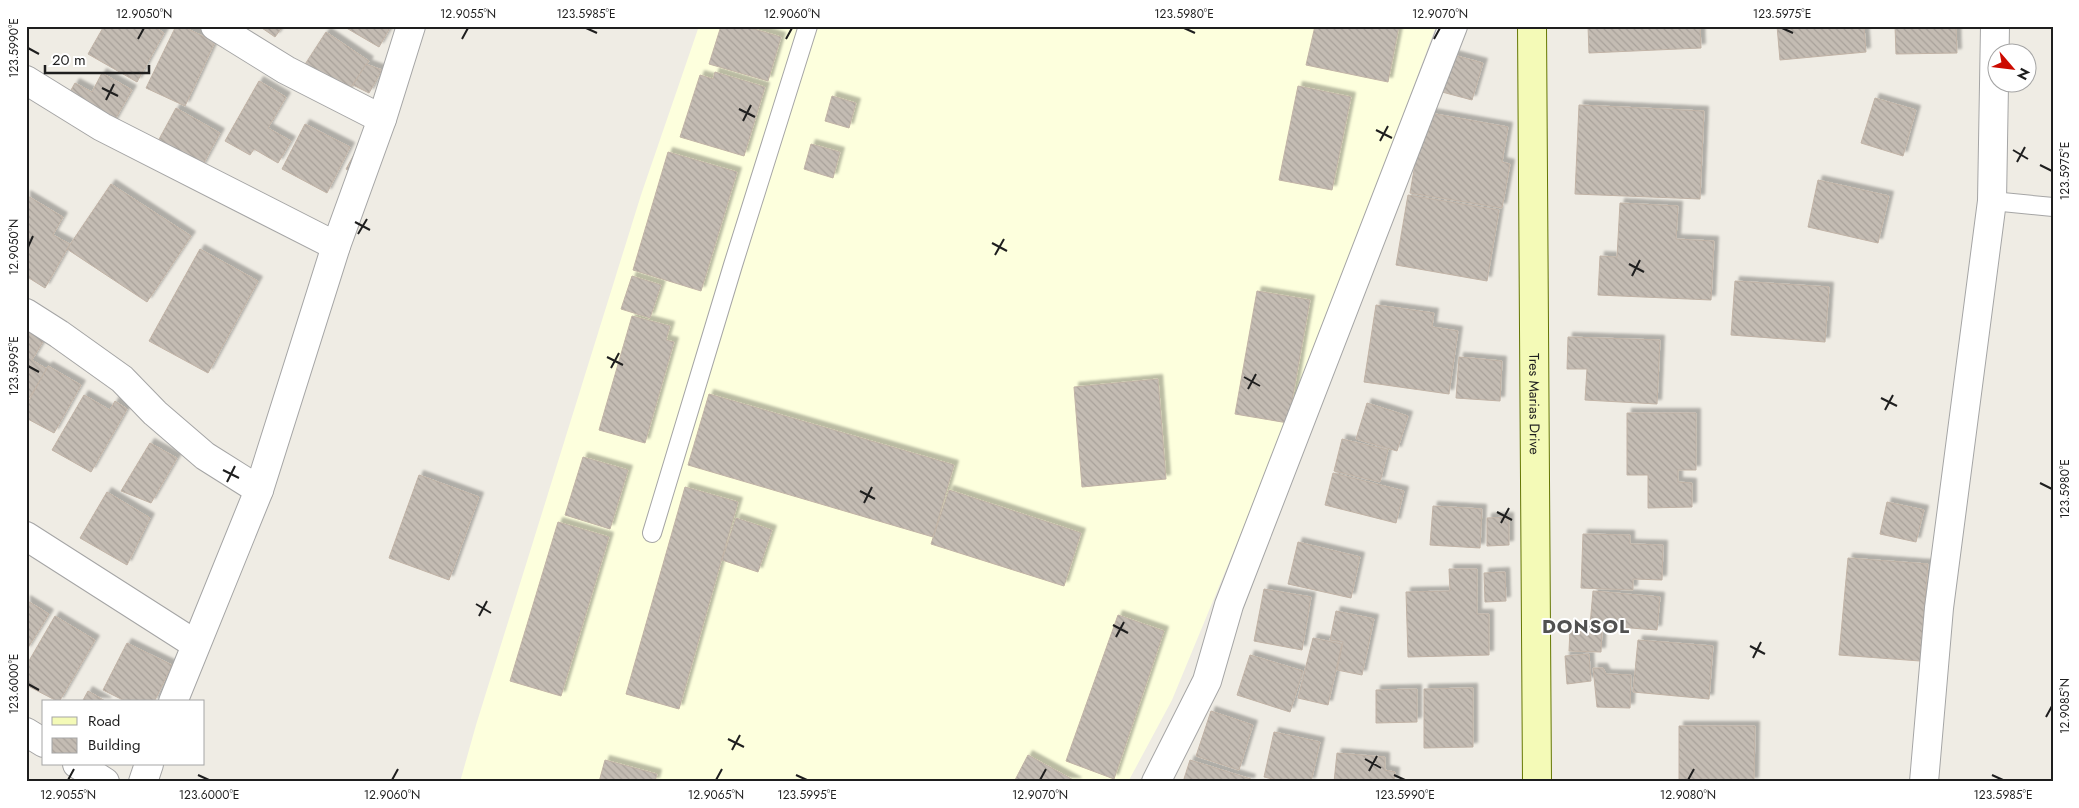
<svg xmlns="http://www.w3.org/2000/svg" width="2079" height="808" viewBox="0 0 2079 808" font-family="Jost,sans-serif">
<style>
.education{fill:#fdffdd}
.building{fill:url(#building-back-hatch);stroke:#c1b3a6;filter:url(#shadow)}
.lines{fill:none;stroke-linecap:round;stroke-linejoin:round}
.service-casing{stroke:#a5a5a5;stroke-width:20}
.minor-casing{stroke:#a5a5a5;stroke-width:30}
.secondary-casing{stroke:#657703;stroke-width:30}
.service{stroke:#fff;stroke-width:18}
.minor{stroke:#fff;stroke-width:28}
.secondary{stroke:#f4fab7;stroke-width:28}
.ticks{fill:none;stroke:#1e1e1e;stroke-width:2}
.labels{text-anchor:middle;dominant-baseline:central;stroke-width:4;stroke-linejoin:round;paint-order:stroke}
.street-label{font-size:14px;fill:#1e1e1e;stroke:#fff}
.district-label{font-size:19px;font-weight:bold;letter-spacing:1px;fill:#515151;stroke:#fff}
.neatline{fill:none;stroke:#1e1e1e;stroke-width:2}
.ticks-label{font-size:12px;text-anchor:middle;fill:#1e1e1e}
</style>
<defs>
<pattern id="building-back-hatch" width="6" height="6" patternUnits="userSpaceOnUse" patternTransform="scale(1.25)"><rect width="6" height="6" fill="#c4bcb3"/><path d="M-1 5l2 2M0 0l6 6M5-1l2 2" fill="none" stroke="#a8a19a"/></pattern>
<filter id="shadow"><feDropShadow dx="4.5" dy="-4.5" stdDeviation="1" flood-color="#0004"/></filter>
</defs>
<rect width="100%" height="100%" fill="#efece4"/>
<!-- education -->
<polygon class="education" points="699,26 1436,26 1306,376 1172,700 1128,782 460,782 476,725 641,195"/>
<!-- building -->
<g class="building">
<polygon points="104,26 153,26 164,33 137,82 88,54"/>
<polygon points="176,26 182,26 215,42 185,106 146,88"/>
<polygon points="259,26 283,26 275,37"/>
<polygon points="343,26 391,26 379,47"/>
<polygon points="721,26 744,26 781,37 768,81 709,64"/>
<polygon points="1315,26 1399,26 1388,82 1306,65"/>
<polygon points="1588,26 1700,26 1701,48 1589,53"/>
<polygon points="1777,26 1864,26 1866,52 1780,60"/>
<polygon points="1895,26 1956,26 1957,53 1896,54"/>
<polygon points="326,32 369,61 344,97 302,69"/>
<polygon points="1453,55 1483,63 1472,100 1442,92"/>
<polygon points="366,64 382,70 369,93 353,85"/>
<polygon points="715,72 765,87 744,156 680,137 700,75 713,79"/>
<polygon points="102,73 132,90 112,125 66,99 75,83 92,92"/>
<polygon points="259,81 286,97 268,128 291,141 278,163 254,149 250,155 225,141"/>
<polygon points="1298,86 1351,97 1332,190 1279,180"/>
<polygon points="832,96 856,103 849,128 825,121"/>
<polygon points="1875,98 1916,110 1903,156 1861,143"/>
<polygon points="1579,105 1704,111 1700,199 1575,194"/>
<polygon points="176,108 220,133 201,168 157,143"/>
<polygon points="1424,112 1508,127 1502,162 1510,164 1502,208 1410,193"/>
<polygon points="305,124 350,147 327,193 282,169"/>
<polygon points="811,144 840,152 833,178 804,169"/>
<polygon points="356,151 352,173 346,169"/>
<polygon points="668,152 737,172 701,291 633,270"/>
<polygon points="1818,180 1889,196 1878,243 1808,227"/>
<polygon points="111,184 191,236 147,302 67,249"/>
<polygon points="26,195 63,217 53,235 70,244 45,288 29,278 26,283"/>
<polygon points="1408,195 1499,210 1487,281 1396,265"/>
<polygon points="1620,203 1678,206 1676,239 1714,241 1711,300 1598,295 1600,256 1617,257"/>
<polygon points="200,249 258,281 208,373 149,341"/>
<polygon points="632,276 661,285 650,318 621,309"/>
<polygon points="1735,281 1829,287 1825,342 1731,335"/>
<polygon points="1257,291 1310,300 1288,423 1235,414"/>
<polygon points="1376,305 1434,313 1432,327 1458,331 1449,394 1364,382"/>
<polygon points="632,316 670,326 666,340 674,342 645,443 599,430"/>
<polygon points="26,323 47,335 32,360 47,369 26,403"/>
<polygon points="1568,337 1660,340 1657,404 1585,400 1587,369 1567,369"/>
<polygon points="1459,357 1502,361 1500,401 1456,398"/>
<polygon points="48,366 81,385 54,433 26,418 26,406"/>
<polygon points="1158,379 1166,479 1082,487 1074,387"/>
<polygon points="709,394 954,465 933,537 688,465"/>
<polygon points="84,395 110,410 115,401 127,409 91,472 52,450"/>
<polygon points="1367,403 1408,416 1397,451 1356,439"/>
<polygon points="1627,413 1696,413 1696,470 1678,470 1678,482 1692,483 1692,507 1648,508 1648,475 1627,475"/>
<polygon points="1342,439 1388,450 1380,482 1334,471"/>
<polygon points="150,443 177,458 151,503 121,491"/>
<polygon points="583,457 628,470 610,529 565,515"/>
<polygon points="1333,473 1404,491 1396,523 1325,505"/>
<polygon points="419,475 479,497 449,580 389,558"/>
<polygon points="685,487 738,502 679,709 626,694"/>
<polygon points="949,490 1081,533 1064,586 931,544"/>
<polygon points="107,492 150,518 127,565 80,538"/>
<polygon points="1887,502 1924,510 1916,542 1880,534"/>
<polygon points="1433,506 1482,509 1480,548 1430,545"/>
<polygon points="1509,517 1509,545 1487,546 1487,518"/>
<polygon points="736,518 772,530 758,572 722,560"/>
<polygon points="558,522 609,537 561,696 510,681"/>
<polygon points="1583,534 1630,535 1630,544 1663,545 1662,580 1633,579 1633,590 1581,588"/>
<polygon points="1298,542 1360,557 1351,598 1288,584"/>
<polygon points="1848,558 1928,564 1920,661 1839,655"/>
<polygon points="1449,569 1477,569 1477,614 1489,614 1489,655 1408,657 1406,592 1450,591"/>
<polygon points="1505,572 1506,601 1485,602 1484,573"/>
<polygon points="1264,589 1311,597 1302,650 1254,641"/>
<polygon points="1593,591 1660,597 1657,630 1590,625"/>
<polygon points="26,600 49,614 26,651"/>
<polygon points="1336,611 1374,619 1362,675 1337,670 1343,642 1330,640"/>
<polygon points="1118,615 1164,631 1114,779 1066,761"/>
<polygon points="55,616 95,640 59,702 26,685 26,666"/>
<polygon points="1570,629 1602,630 1601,652 1569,651"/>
<polygon points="1313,638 1342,644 1328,705 1298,698"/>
<polygon points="1638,640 1713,646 1709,699 1633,692"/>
<polygon points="127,643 172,665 154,702 127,702 103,690"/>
<polygon points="1589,654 1591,681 1567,684 1565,656"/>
<polygon points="1250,655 1303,671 1290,712 1237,695"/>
<polygon points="1593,668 1603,668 1606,674 1631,675 1630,708 1597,707"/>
<polygon points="1473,688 1473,747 1424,748 1424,689"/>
<polygon points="1417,689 1417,722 1376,723 1376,690"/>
<polygon points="88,691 107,702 82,702"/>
<polygon points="1211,711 1253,725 1239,770 1196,756"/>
<polygon points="1679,726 1755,726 1754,782 1679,782"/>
<polygon points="1274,732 1320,742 1311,782 1286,782 1264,777"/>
<polygon points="1337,753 1385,757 1385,770 1395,772 1394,782 1334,782"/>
<polygon points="1028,755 1077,782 1014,782"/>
<polygon points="605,760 657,774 655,782 599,782"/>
<polygon points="1190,760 1251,779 1250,782 1183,782"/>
</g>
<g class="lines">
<defs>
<g id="service">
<polyline points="1992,201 2053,207"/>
<polyline points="652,533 733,265 808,26"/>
</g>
<g id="minor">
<polyline points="215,26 286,70 382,119"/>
<polyline points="26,80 102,127 336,246"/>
<polyline points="26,313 59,334 122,379 155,413 205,456 259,490"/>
<polyline points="26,536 195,644"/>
<polyline points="173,702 259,490 336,246 382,119 411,26"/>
<polyline points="26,732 44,743"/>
<polyline points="77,764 105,782"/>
<polyline points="143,782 149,764"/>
<polyline points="1156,782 1207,681 1229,605 1453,26"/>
<polyline points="1924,782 1939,608 1992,201 1995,26"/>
</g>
<g id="secondary">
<path id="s1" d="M 1532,26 L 1537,782"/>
</g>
</defs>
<!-- service casing -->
<use href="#service" class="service-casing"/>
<!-- minor casing -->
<use href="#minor" class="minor-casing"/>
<!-- secondary casing -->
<use href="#secondary" class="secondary-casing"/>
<!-- service -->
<use href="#service" class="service"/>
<!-- minor -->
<use href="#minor" class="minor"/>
<!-- secondary -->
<use href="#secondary" class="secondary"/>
</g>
<!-- ticks -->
<path class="ticks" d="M 586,28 L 597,33M 1184,28 L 1195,33M 1782,28 L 1793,33M 138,39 L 144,28M 462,39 L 468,28M 786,39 L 792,28M 1434,39 L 1440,28M 28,48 L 39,54M 102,88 L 118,96M 106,100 L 114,84M 739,109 L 755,117M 743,121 L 751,105M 1376,130 L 1392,138M 1380,141 L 1388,126M 2013,150 L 2028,159M 2017,162 L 2025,147M 2040,165 L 2052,171M 355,222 L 370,230M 358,234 L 367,219M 992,243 L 1007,251M 28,247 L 33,236M 995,255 L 1004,239M 1629,264 L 1644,272M 1632,276 L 1640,260M 607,357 L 623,365M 28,366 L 39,372M 611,368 L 619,353M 1244,377 L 1260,386M 1248,389 L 1256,374M 1881,398 L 1897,406M 1885,410 L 1893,395M 223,470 L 239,478M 227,482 L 235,466M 2040,483 L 2052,489M 860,491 L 875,499M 864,503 L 872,487M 1497,512 L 1512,520M 1501,523 L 1509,508M 476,604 L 491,613M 479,616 L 487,601M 1113,625 L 1128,633M 1116,637 L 1124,622M 1750,646 L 1765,654M 1753,658 L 1761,642M 28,684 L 39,690M 2046,717 L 2052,706M 728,739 L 744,747M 732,750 L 740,735M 1365,759 L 1381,768M 1369,771 L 1377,756M 198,775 L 209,780M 796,775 L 807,780M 1394,775 L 1405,780M 1992,775 L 2003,780M 68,780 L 74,769M 392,780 L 398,769M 716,780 L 722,769M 1040,780 L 1046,769M 1688,780 L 1694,769"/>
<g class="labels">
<!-- street labels -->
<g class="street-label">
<text stroke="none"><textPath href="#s1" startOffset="378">Tres Marias Drive</textPath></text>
</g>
<!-- district labels -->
<g class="district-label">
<text x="1586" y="626">DONSOL</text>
</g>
</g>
<!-- border -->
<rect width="2079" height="808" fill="none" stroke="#ffffff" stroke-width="55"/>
<!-- legend -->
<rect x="42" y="700" width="162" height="65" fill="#ffffff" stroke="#a5a5a5"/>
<rect x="52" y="717" width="25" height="8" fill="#f4fab7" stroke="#a5a5a5"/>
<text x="88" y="726" font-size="15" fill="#1e1e1e">Road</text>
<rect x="52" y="738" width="25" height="15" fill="url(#building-back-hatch)" stroke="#a5a5a5"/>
<text x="88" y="750" font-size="15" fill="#1e1e1e">Building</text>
<!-- north arrow -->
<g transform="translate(2012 68) rotate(118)"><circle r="24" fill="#ffffff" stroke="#a5a5a5"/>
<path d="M0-4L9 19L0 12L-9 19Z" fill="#cc0a00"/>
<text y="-8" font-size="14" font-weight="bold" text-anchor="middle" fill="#1e1e1e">N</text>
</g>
<!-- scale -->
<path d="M45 65v8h104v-8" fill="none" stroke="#1e1e1e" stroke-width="2.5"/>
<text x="52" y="65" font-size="15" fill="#1e1e1e" stroke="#ffffff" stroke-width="4" paint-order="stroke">20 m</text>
<rect x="28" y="28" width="2024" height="752" class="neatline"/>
<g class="ticks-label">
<text x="144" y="18">12.9050°N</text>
<text x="468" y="18">12.9055°N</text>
<text x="586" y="18">123.5985°E</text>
<text x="792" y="18">12.9060°N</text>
<text x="1184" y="18">123.5980°E</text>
<text x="1440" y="18">12.9070°N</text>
<text x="1782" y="18">123.5975°E</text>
<text transform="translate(14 48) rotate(-90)" y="4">123.5990°E</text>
<text transform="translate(2065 171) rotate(-90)" y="4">123.5975°E</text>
<text transform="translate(14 247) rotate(-90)" y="4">12.9050°N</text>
<text transform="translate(14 366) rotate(-90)" y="4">123.5995°E</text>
<text transform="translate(2065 489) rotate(-90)" y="4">123.5980°E</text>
<text transform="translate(14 684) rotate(-90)" y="4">123.6000°E</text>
<text transform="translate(2065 706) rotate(-90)" y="4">12.9085°N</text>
<text x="68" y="799">12.9055°N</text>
<text x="209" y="799">123.6000°E</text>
<text x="392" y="799">12.9060°N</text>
<text x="716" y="799">12.9065°N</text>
<text x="807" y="799">123.5995°E</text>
<text x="1040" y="799">12.9070°N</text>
<text x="1405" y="799">123.5990°E</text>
<text x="1688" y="799">12.9080°N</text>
<text x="2003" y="799">123.5985°E</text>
</g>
</svg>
